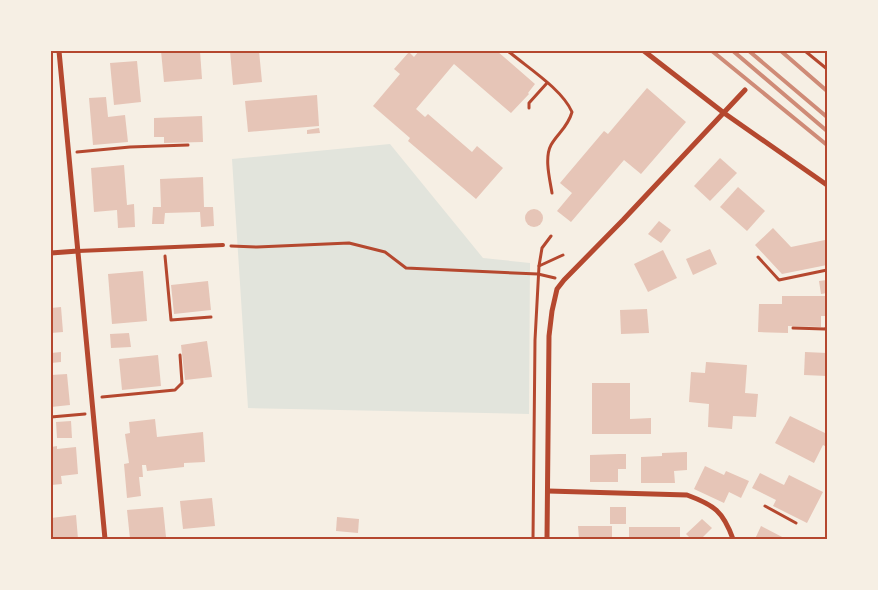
<svg xmlns="http://www.w3.org/2000/svg" width="878" height="590" viewBox="0 0 878 590" font-family="Roboto,sans-serif">
<style>
.green{fill:#e2e4dc}
.building{fill:#e6c5b7}
.lines{fill:none;stroke-linecap:round;stroke-linejoin:round}
.path{stroke:#b5482f;stroke-width:3}
.service{stroke:#b5482f;stroke-width:4}
.minor{stroke:#b5482f;stroke-width:5}
.rail{stroke:#cf8b77;stroke-width:4}
.neatline{fill:none;stroke:#b5482f;stroke-width:2}
</style>
<rect width="100%" height="100%" fill="#f6efe4"/>
<!-- green -->
<polygon class="green" points="390,144 483,258 530,263 529,414 248,408 232,159"/>
<!-- building -->
<g class="building">
<polygon points="161,51 200,51 202,79 164,82"/>
<polygon points="230,51 259,51 262,82 233,85"/>
<polygon points="419,51 497,51 535,84 528,93 529,94 511,113 454,64 416,109 425,117 428,114 472,152 477,146 503,168 476,199 408,141 410,138 373,106 400,74 394,69 409,52 414,57"/>
<polygon points="137,61 141,102 114,105 110,63"/>
<polygon points="647,88 686,122 641,174 624,160 571,222 557,211 572,193 560,183 604,131 608,134"/>
<polygon points="317,95 319,126 248,132 245,101"/>
<polygon points="106,97 108,117 125,115 128,142 93,145 89,98"/>
<polygon points="202,116 203,142 164,143 164,137 154,137 154,118"/>
<polygon points="319,128 320,133 307,134 307,130"/>
<polygon points="720,158 737,173 710,201 694,186"/>
<polygon points="124,165 127,205 134,204 135,227 118,228 117,210 94,212 91,168"/>
<polygon points="203,177 204,207 213,207 214,226 201,227 200,212 165,213 164,224 152,224 153,207 161,207 160,179"/>
<polygon points="738,187 765,211 747,231 720,207"/>
<circle cx="534" cy="218" r="9"/>
<polygon points="659,221 671,230 661,243 648,234"/>
<polygon points="773,228 791,247 825,240 827,245 827,265 782,274 755,245"/>
<polygon points="710,249 717,264 693,275 686,259"/>
<polygon points="663,250 677,278 648,292 634,264"/>
<polygon points="143,271 147,321 112,324 108,274"/>
<polygon points="827,280 827,293 821,294 819,281"/>
<polygon points="208,281 211,310 174,314 171,285"/>
<polygon points="782,296 827,296 827,316 821,316 821,327 788,326 788,333 758,332 759,304 782,304"/>
<polygon points="61,307 63,332 51,333 51,308"/>
<polygon points="647,309 649,333 621,334 620,310"/>
<polygon points="129,333 131,347 111,348 110,334"/>
<polygon points="207,341 212,377 185,380 181,345"/>
<polygon points="61,352 61,362 51,363 51,353"/>
<polygon points="805,352 827,353 827,376 804,375"/>
<polygon points="158,355 161,386 122,390 119,359"/>
<polygon points="706,362 747,365 745,393 758,394 756,417 733,416 732,429 708,427 709,404 689,402 691,372 705,373"/>
<polygon points="67,374 70,405 51,407 51,375"/>
<polygon points="592,383 630,383 630,419 651,418 651,434 592,434"/>
<polygon points="790,416 827,434 827,447 823,445 814,463 775,443"/>
<polygon points="155,419 157,437 203,432 205,462 184,463 184,467 147,471 146,465 142,465 143,477 139,477 141,496 127,498 124,464 129,463 125,434 130,433 129,422"/>
<polygon points="71,421 72,438 57,438 56,422"/>
<polygon points="57,446 57,449 76,447 78,474 61,476 62,484 51,485 51,447"/>
<polygon points="687,452 687,470 674,471 675,483 641,483 641,457 662,456 662,453"/>
<polygon points="619,454 626,454 626,469 618,469 618,482 590,482 590,455"/>
<polygon points="705,466 724,475 726,471 749,481 741,498 729,492 724,503 694,489"/>
<polygon points="760,473 784,485 789,475 823,492 807,523 773,506 776,500 752,488"/>
<polygon points="212,498 215,526 183,529 180,501"/>
<polygon points="163,507 166,537 130,539 127,510"/>
<rect x="610" y="507" width="16" height="17"/>
<polygon points="76,515 78,539 51,539 51,518"/>
<polygon points="337,517 359,519 358,533 336,531"/>
<polygon points="702,519 712,528 701,539 691,539 686,534"/>
<polygon points="578,526 612,526 612,539 579,539"/>
<polygon points="761,526 786,539 755,539"/>
<rect x="629" y="527" width="51" height="12"/>
</g>
<g class="lines">
<!-- path -->
<g class="path">
<path d="M 508,51 C 528,68 562,89 572,112 C 568,127 558,133 551,145 C 544,158 550,180 552,193"/>
<polyline points="805,51 827,69"/>
<polyline points="529,108 529,103 547,83"/>
<polyline points="77,152 130,147 188,145"/>
<polyline points="231,246 257,247 349,243 385,252 406,268 538,274 555,278"/>
<polyline points="165,256 171,320 211,317"/>
<polyline points="758,257 779,280 827,270"/>
<polyline points="539,266 563,255"/>
<polyline points="793,328 825,329 827,327"/>
<polyline points="102,397 175,390 182,383 180,355"/>
<polyline points="51,417 85,414"/>
<polyline points="765,506 796,523"/>
<polyline points="533,539 535,340 539,266 542,248 551,236"/>
</g>
<!-- service -->
<polyline class="service" points="78,251 223,245"/>
<!-- minor -->
<g class="minor">
<polyline points="59,51 105,539"/>
<polyline points="644,51 724,113 827,185"/>
<polyline points="51,253 78,251"/>
<path d="M 548,491 L 687,495 C 714,505 723,511 733,539"/>
<polyline points="547,539 549,336 552,311 557,289 564,280 623,220 745,90"/>
</g>
<!-- rail -->
<g class="rail">
<polyline points="712,51 827,145"/>
<polyline points="733,51 827,131"/>
<polyline points="749,51 827,117"/>
<polyline points="781,51 827,91"/>
</g>
</g>
<!-- border -->
<rect width="878" height="590" fill="none" stroke="#f6efe4" stroke-width="105"/>
<rect x="52" y="52" width="774" height="486" class="neatline"/>
</svg>
